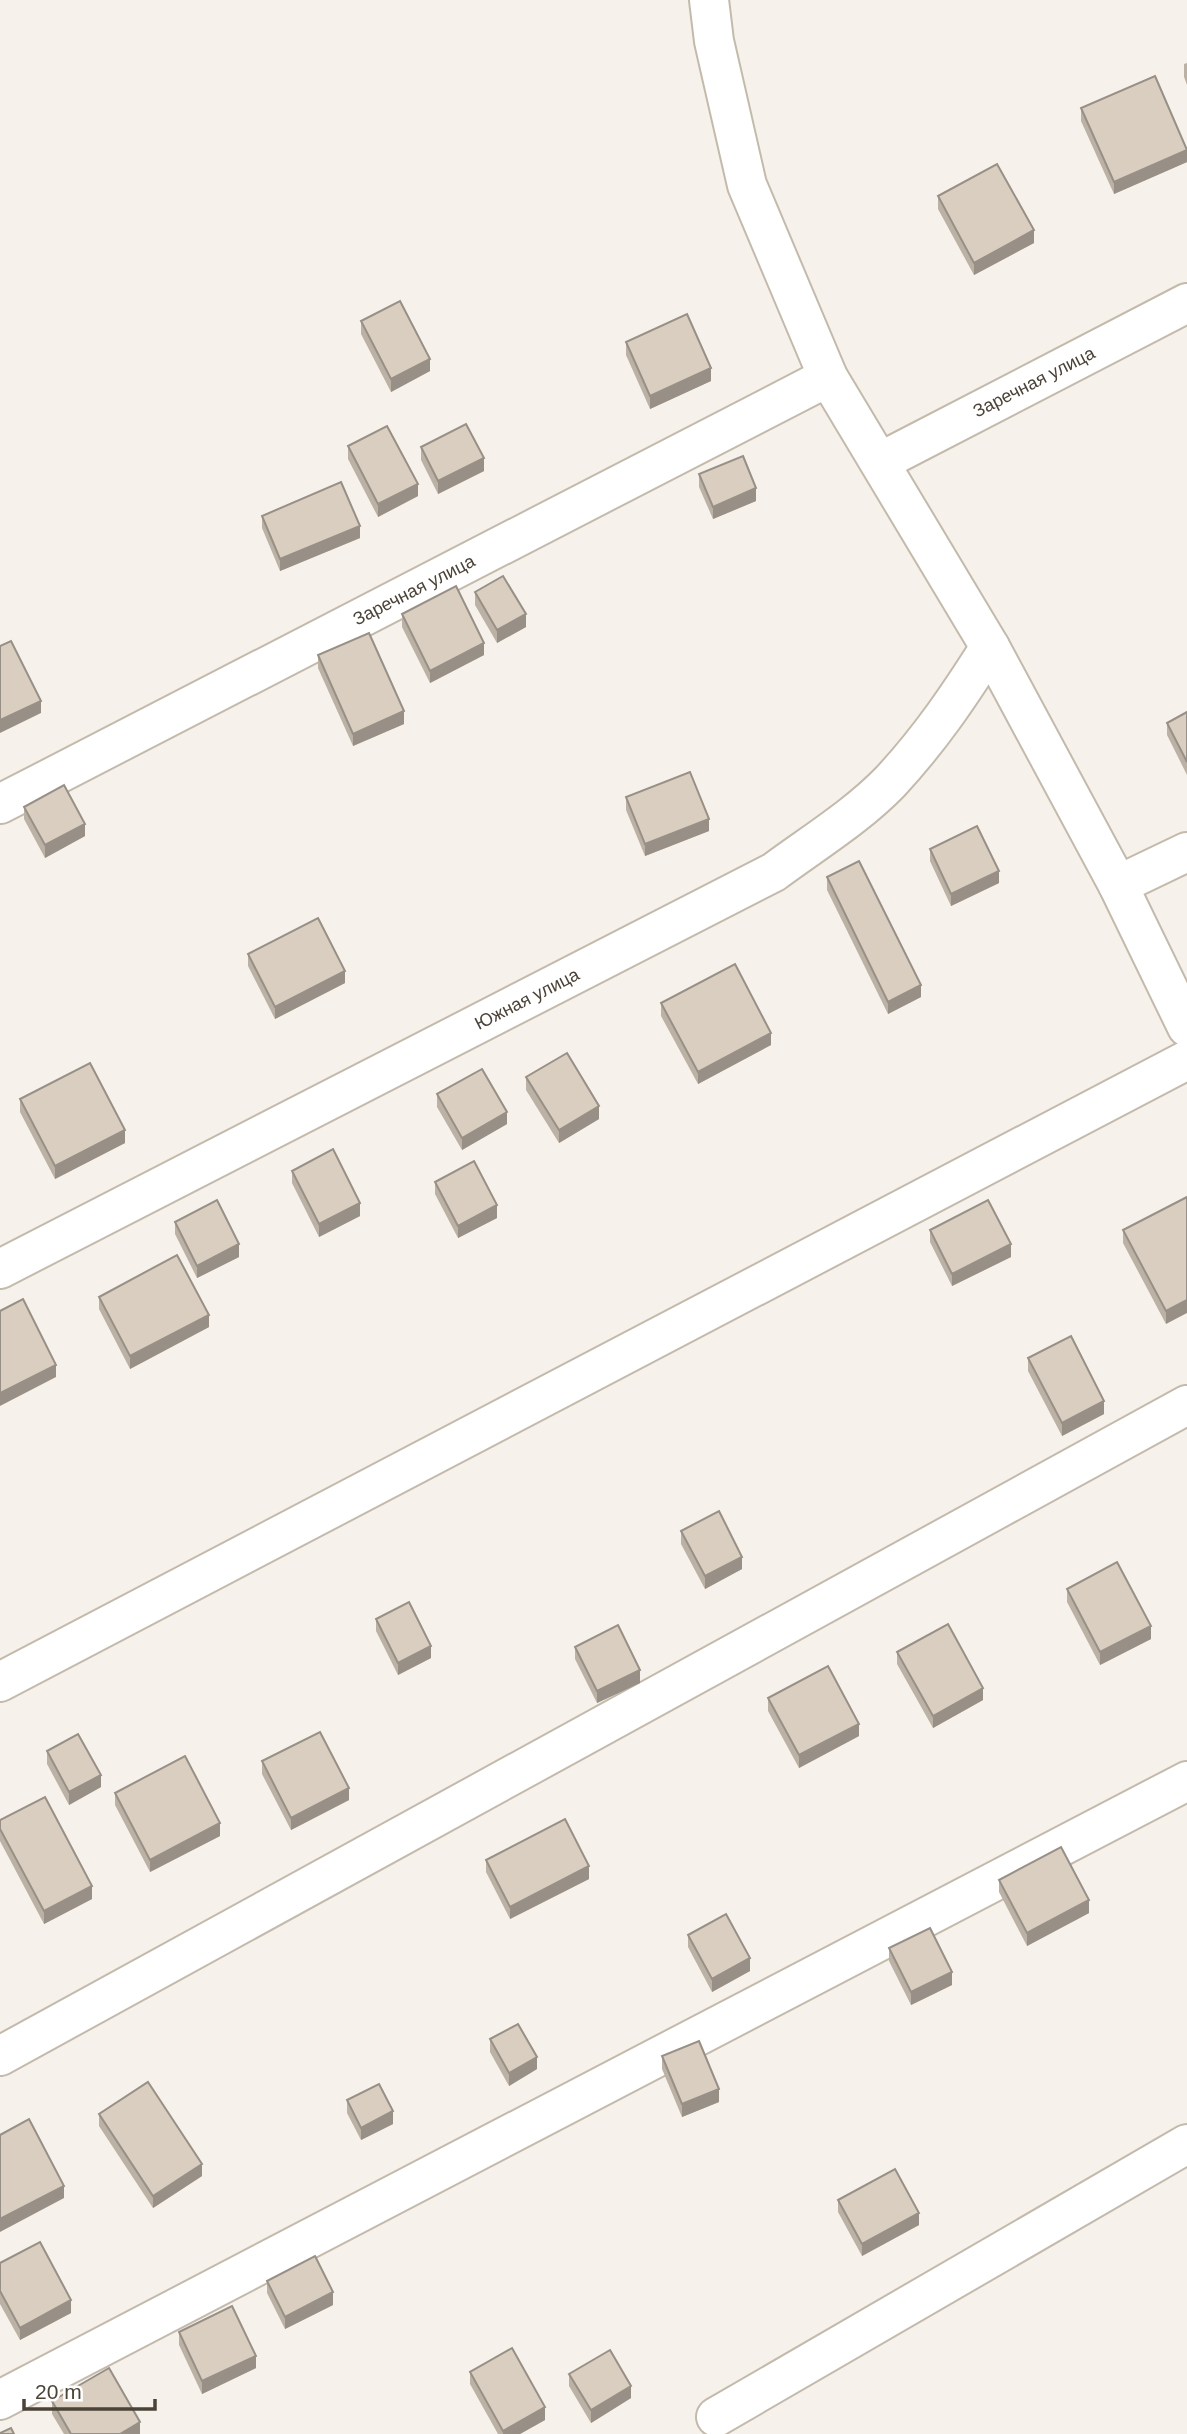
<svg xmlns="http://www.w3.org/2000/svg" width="1187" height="2434" viewBox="0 0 1187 2434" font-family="Helvetica,sans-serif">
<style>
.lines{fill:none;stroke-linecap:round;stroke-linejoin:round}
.minor-casing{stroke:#c3baac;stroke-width:42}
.minor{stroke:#fff;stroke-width:38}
.wall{fill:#bbb1a4}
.shaded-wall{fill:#989086}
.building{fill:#d9cebf;stroke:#989086;stroke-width:2}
.labels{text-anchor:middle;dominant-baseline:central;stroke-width:6;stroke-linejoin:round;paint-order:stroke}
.street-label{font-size:18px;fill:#4b4338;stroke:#fff}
</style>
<rect width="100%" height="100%" fill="#f6f2eb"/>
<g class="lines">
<defs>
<g id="minor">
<polyline points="709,0 714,41 747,185 828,377 990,647 1118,885 1187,1027"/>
<polyline points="880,462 1187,303"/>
<polyline points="0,804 828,377"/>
<polyline points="1118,885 1187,852"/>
<path d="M 0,1269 L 774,872 C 813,843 856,817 890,782 C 930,739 959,696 990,647"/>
<polyline points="0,1682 1187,1060"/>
<polyline points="0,2056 1187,1405"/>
<polyline points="0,2400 1187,1781"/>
<polyline points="716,2417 1187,2144"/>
</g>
</defs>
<!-- minor casing -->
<use href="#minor" class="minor-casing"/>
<!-- minor -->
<use href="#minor" class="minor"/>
</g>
<!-- wall -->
<g class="wall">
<polygon points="1187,63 1187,85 1184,77 1184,64"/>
<polygon points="1081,108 1187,148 1187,162 1114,194 1081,121"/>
<polygon points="938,196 1034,243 974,275 938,209"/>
<polygon points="361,321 430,371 391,392 361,334"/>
<polygon points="626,342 711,381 650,409 626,355"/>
<polygon points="348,446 418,496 378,517 348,459"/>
<polygon points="421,447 484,471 438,494 421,460"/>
<polygon points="699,474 756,501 713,519 699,487"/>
<polygon points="262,516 360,538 280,571 262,528"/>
<polygon points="475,592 526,627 497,643 475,605"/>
<polygon points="402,614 484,655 430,683 402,627"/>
<polygon points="318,655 404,724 353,746 318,668"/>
<polygon points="1187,712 1187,775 1167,735 1167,723"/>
<polygon points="626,797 709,831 645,856 626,810"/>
<polygon points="24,807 85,836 45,858 24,819"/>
<polygon points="930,849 999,883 951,906 930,861"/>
<polygon points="827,877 921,997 888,1014 827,890"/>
<polygon points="248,954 345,983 275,1019 248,966"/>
<polygon points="661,1003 771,1045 698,1084 661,1016"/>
<polygon points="526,1077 599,1119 559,1143 526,1090"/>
<polygon points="437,1094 507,1124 462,1150 437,1107"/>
<polygon points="20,1099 125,1143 55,1179 20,1112"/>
<polygon points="292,1171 360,1216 319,1237 292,1183"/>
<polygon points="435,1182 497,1218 458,1238 435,1194"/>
<polygon points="1187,1197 1166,1324 1123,1243 1123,1230"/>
<polygon points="175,1222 239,1257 197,1278 175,1234"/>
<polygon points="930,1230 1011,1257 952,1286 930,1242"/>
<polygon points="99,1297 209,1327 130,1369 99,1309"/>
<polygon points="1028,1358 1104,1414 1062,1436 1028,1371"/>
<polygon points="681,1531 742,1569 705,1589 681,1544"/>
<polygon points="1067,1589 1151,1639 1100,1665 1067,1602"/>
<polygon points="376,1619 431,1658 398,1675 376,1631"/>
<polygon points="575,1647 640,1683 597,1703 575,1659"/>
<polygon points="897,1652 983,1700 933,1728 897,1664"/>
<polygon points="768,1698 859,1736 799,1768 768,1711"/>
<polygon points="47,1751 101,1787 69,1805 47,1764"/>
<polygon points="262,1761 349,1800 291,1830 262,1774"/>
<polygon points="115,1793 220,1836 150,1872 115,1805"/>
<polygon points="0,1820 92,1899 44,1924 0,1841"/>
<polygon points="486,1860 589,1879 510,1919 486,1872"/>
<polygon points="999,1880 1089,1913 1027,1946 999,1892"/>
<polygon points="688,1935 750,1971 712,1992 688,1947"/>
<polygon points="889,1948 952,1985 911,2005 889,1961"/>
<polygon points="490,2039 537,2069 509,2086 490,2052"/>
<polygon points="662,2056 719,2102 682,2117 662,2069"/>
<polygon points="347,2100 393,2124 361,2140 347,2113"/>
<polygon points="99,2114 202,2176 153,2208 99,2126"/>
<polygon points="838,2200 919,2225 862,2256 838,2212"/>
<polygon points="0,2263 71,2313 20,2340 0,2304"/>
<polygon points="267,2281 333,2305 285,2329 267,2293"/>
<polygon points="179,2332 256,2368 202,2394 179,2345"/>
<polygon points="470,2372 545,2420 520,2434 498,2434 470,2384"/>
<polygon points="569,2374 631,2398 591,2423 569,2386"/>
<polygon points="52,2401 140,2434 64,2434 52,2414"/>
</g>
<!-- shaded-wall -->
<g class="shaded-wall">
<polygon points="1187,150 1187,162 1114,194 1114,182"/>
<polygon points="1034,230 1034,243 974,275 974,263"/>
<polygon points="430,359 430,371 391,392 391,379"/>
<polygon points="711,368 711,381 650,409 650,396"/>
<polygon points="484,458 484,471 438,494 438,481"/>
<polygon points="418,484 418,496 378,517 378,504"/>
<polygon points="756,488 756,501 713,519 713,507"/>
<polygon points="360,526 360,538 280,571 280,559"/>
<polygon points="526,614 526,627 497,643 497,630"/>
<polygon points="484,643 484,655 430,683 430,671"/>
<polygon points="41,701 41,713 0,733 0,720"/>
<polygon points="404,711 404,724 353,746 353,734"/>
<polygon points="709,819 709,831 645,856 645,844"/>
<polygon points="85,824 85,836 45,858 45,845"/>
<polygon points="999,871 999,883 951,906 951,894"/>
<polygon points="345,971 345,983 275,1019 275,1007"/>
<polygon points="921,985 921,997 888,1014 888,1002"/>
<polygon points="771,1033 771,1045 698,1084 698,1072"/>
<polygon points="599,1106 599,1119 559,1143 559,1130"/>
<polygon points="507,1112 507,1124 462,1150 462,1138"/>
<polygon points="125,1130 125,1143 55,1179 55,1166"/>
<polygon points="360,1203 360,1216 319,1237 319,1224"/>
<polygon points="497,1205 497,1218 458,1238 458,1226"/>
<polygon points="239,1244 239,1257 197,1278 197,1266"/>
<polygon points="1011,1244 1011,1257 952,1286 952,1274"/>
<polygon points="1187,1300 1187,1313 1166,1324 1166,1311"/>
<polygon points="209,1315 209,1327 130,1369 130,1356"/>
<polygon points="56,1365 56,1377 0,1406 0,1393"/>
<polygon points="1104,1401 1104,1414 1062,1436 1062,1423"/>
<polygon points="742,1557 742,1569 705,1589 705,1576"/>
<polygon points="1151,1626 1151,1639 1100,1665 1100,1652"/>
<polygon points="431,1646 431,1658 398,1675 398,1663"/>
<polygon points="640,1670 640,1683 597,1703 597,1691"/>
<polygon points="983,1688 983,1700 933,1728 933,1716"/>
<polygon points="859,1724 859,1736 799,1768 799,1755"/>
<polygon points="101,1775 101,1787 69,1805 69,1792"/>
<polygon points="349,1788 349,1800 291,1830 291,1818"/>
<polygon points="220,1823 220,1836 150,1872 150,1860"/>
<polygon points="589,1866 589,1879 510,1919 510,1907"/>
<polygon points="92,1886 92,1899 44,1924 44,1911"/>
<polygon points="1089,1900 1089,1913 1027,1946 1027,1933"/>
<polygon points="750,1958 750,1971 712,1992 712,1979"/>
<polygon points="952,1972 952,1985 911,2005 911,1992"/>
<polygon points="537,2057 537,2069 509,2086 509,2073"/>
<polygon points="719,2089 719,2102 682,2117 682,2104"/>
<polygon points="393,2111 393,2124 361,2140 361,2128"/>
<polygon points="202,2164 202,2176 153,2208 153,2196"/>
<polygon points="64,2186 64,2198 0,2232 0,2219"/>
<polygon points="919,2213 919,2225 862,2256 862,2244"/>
<polygon points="333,2292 333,2305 285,2329 285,2317"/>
<polygon points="71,2300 71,2313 20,2340 20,2328"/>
<polygon points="256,2356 256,2368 202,2394 202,2381"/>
<polygon points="631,2386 631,2398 591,2423 591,2410"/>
<polygon points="545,2407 545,2420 520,2434 503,2434 503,2431"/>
<polygon points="140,2422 140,2434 120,2434"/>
</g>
<!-- building -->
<g class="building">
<polygon points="1155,76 1187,150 1114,182 1081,108"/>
<polygon points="997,164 1034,230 974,263 938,196"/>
<polygon points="400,301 430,359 391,379 361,321"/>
<polygon points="687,314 711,368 650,396 626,342"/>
<polygon points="466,424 484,458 438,481 421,447"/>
<polygon points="387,426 418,484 378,504 348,446"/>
<polygon points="743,456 756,488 713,507 699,474"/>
<polygon points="341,482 360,526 280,559 262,516"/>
<polygon points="503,576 526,614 497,630 475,592"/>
<polygon points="456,586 484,643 430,671 402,614"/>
<polygon points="369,633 404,711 353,734 318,655"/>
<polygon points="11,641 41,701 0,720 0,646"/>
<polygon points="1187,712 1187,762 1167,723"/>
<polygon points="690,772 709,819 645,844 626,797"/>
<polygon points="64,785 85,824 45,845 24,807"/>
<polygon points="977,826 999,871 951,894 930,849"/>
<polygon points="859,861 921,985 888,1002 827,877"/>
<polygon points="318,918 345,971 275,1007 248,954"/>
<polygon points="735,964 771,1033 698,1072 661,1003"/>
<polygon points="567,1053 599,1106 559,1130 526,1077"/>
<polygon points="90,1063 125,1130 55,1166 20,1099"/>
<polygon points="482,1069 507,1112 462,1138 437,1094"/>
<polygon points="333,1149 360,1203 319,1224 292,1171"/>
<polygon points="474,1161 497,1205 458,1226 435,1182"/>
<polygon points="1187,1197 1187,1300 1166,1311 1123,1230"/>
<polygon points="217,1200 239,1244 197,1266 175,1222"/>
<polygon points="988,1200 1011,1244 952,1274 930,1230"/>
<polygon points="177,1255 209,1315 130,1356 99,1297"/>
<polygon points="23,1299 56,1365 0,1393 0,1311"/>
<polygon points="1071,1336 1104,1401 1062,1423 1028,1358"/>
<polygon points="719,1511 742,1557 705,1576 681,1531"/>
<polygon points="1117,1562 1151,1626 1100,1652 1067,1589"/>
<polygon points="409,1602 431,1646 398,1663 376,1619"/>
<polygon points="948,1624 983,1688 933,1716 897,1652"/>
<polygon points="618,1625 640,1670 597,1691 575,1647"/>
<polygon points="828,1666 859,1724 799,1755 768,1698"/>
<polygon points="320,1732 349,1788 291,1818 262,1761"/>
<polygon points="78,1734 101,1775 69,1792 47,1751"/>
<polygon points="185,1756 220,1823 150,1860 115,1793"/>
<polygon points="45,1797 92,1886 44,1911 0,1829 0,1820"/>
<polygon points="565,1819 589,1866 510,1907 486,1860"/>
<polygon points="1061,1847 1089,1900 1027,1933 999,1880"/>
<polygon points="726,1914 750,1958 712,1979 688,1935"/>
<polygon points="930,1928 952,1972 911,1992 889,1948"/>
<polygon points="518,2024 537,2057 509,2073 490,2039"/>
<polygon points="699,2041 719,2089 682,2104 662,2056"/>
<polygon points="148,2082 202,2164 153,2196 99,2114"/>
<polygon points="379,2084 393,2111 361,2128 347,2100"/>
<polygon points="29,2119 64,2186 0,2219 0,2135"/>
<polygon points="895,2169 919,2213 862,2244 838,2200"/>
<polygon points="40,2242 71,2300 20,2328 0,2291 0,2263"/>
<polygon points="315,2256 333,2292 285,2317 267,2281"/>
<polygon points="232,2306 256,2356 202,2381 179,2332"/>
<polygon points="512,2348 545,2407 503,2431 470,2372"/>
<polygon points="610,2350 631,2386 591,2410 569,2374"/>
<polygon points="109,2368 140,2422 120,2434 71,2434 52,2401"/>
<polygon points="11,2428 14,2434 0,2434 0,2433"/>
</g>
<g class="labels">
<!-- street labels -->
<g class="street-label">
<text transform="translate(1034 382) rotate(-27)">Заречная улица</text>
<text transform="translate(414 590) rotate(-27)">Заречная улица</text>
<text transform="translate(527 999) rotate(-27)">Южная улица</text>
</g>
</g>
<!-- scale -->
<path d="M24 2399v10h131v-10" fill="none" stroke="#4b4338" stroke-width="3.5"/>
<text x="35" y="2399" font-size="21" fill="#4b4338" stroke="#ffffff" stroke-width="5" paint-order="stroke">20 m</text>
</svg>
